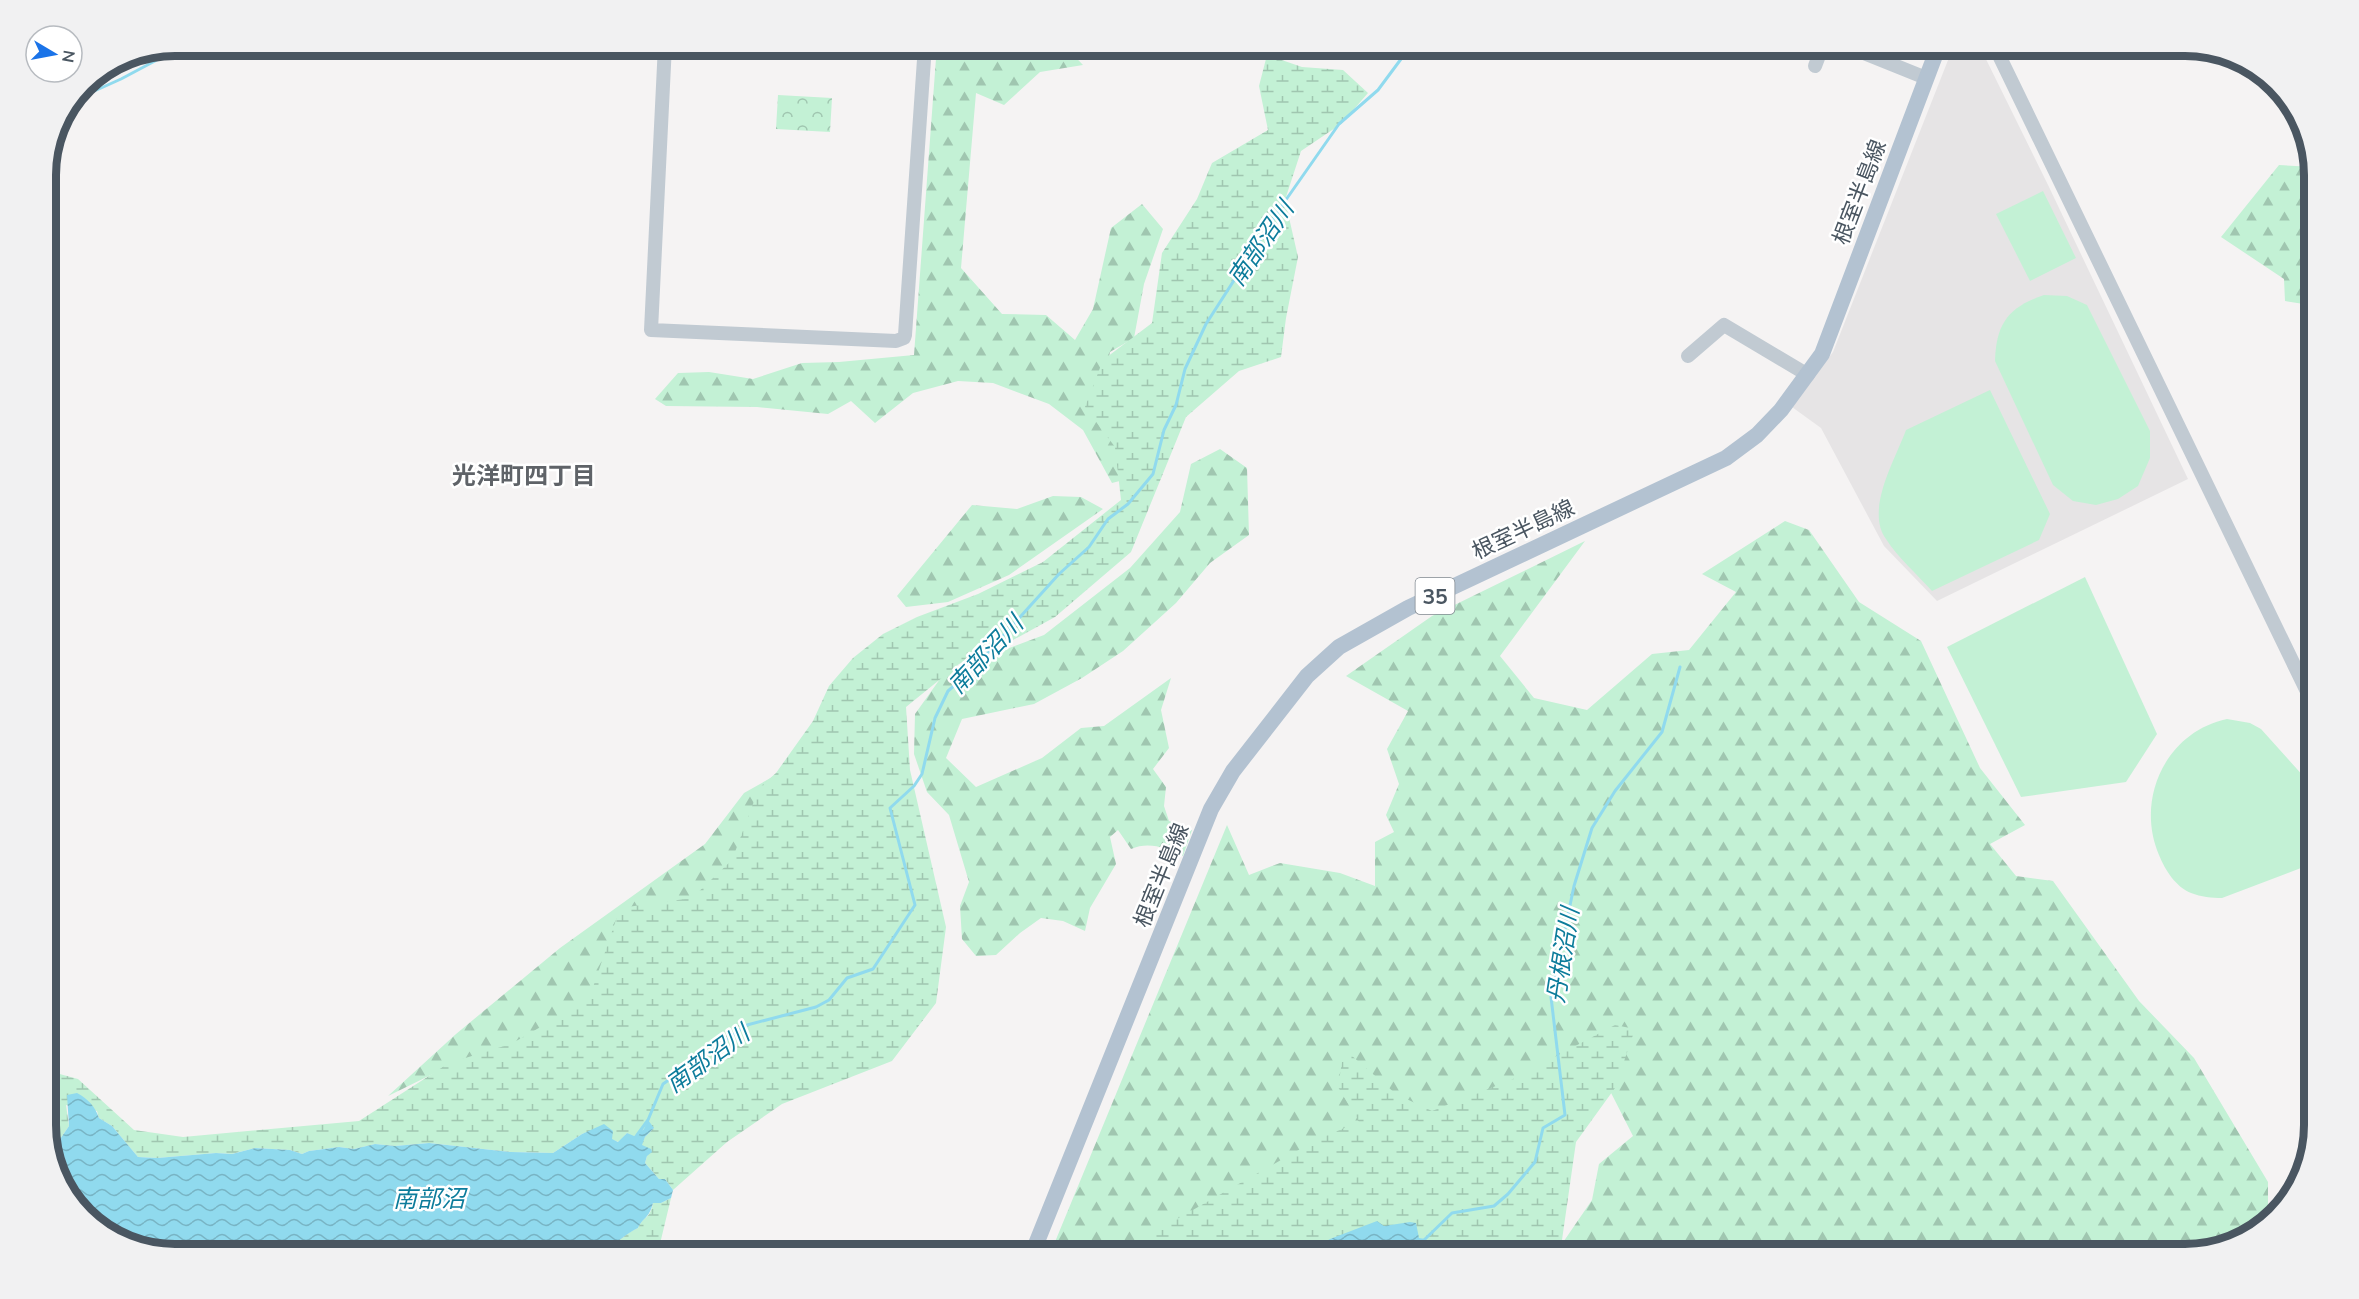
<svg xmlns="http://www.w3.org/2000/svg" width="2359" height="1299" viewBox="0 0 2359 1299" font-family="Mulish,'Noto Sans JP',sans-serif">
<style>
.education{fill:#e6e4e5}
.grass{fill:#c3f1d5}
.forest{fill:url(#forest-firs)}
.wetland{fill:url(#wetland-marsh)}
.park{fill:url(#park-crowns)}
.water{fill:url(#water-waves)}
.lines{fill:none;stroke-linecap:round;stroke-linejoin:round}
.stream{stroke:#90daee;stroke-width:3}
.minor{stroke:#c1cad2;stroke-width:14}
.major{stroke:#b3c2d1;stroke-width:16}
.labels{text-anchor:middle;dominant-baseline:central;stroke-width:5;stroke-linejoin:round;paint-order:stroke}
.shield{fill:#fff;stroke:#808990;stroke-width:1.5}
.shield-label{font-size:21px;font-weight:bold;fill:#4a5661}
.street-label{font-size:22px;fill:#4a5661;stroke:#fff}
.water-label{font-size:24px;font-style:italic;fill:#0c7c9b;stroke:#fff}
.neighbourhood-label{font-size:24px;font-weight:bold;fill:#5f6368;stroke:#fff}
.rim{fill:none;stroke:#4a5661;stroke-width:8}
</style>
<defs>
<pattern id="forest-firs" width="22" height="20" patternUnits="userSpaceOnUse" patternTransform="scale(1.5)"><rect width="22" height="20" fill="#c3f1d5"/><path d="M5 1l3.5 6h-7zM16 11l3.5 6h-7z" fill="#a0c6b0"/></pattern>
<pattern id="wetland-marsh" width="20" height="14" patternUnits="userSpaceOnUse" patternTransform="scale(1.5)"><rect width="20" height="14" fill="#c3f1d5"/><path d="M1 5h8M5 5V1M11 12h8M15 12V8" fill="none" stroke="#a0c6b0"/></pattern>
<pattern id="park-crowns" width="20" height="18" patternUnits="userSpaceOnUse" patternTransform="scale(1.5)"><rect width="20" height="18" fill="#c3f1d5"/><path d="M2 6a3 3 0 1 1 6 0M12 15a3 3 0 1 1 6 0" fill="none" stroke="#a0c6b0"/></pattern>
<pattern id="water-waves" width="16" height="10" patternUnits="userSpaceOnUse" patternTransform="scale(1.5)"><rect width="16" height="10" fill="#90daee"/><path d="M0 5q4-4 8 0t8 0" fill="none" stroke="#78b4c4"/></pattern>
</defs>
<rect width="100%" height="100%" fill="#f5f3f3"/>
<!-- education -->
<polygon class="education" points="1954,45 1979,45 2049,187 2188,479 1937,601 1884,546 1821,428 1792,407 1833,352"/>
<!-- grass -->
<g class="grass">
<polygon points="2043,191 2076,258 2030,281 1996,214"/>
<path d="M 2044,295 L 2067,296 L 2087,305 L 2150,431 L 2150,458 L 2138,486 L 2118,499 L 2096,505 L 2073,501 L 2053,485 L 1995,361 C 1996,323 2009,307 2044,295 Z"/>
<path d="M 1990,390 L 2050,514 L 2039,540 L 1932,591 C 1917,574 1898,558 1886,539 C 1865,510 1895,460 1906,430 Z"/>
<polygon points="2085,577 2157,734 2126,782 2021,797 1947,647"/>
<path d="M 2227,719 L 2250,723 L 2261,729 L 2314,788 L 2314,863 L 2222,898 C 2212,898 2201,897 2191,893 C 2176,887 2165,870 2159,855 C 2135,799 2166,732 2227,719 Z"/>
</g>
<!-- forest -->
<g class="forest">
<polygon points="937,45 1064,45 1083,65 1040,72 1004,105 976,93 961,268 1002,314 1046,315 1075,340 1093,309 1111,228 1142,204 1163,229 1144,284 1134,338 1110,352 1104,385 1131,478 1112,483 1083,430 1049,404 993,383 958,381 913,393 875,423 851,401 828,414 757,407 666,406 655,399 678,373 709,372 753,379 802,363 839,362 914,355"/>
<polygon points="2279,165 2314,167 2314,327 2310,305 2285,301 2284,279 2221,237"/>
<path d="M 1220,449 L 1247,468 L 1249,535 L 1210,563 L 1176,603 L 1123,651 L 1082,678 L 1034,704 L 962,719 L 946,758 L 976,787 L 1042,758 L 1081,728 L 1104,726 L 1171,678 L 1161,710 L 1169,748 L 1153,769 L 1166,787 L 1164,806 L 1169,821 L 1192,830 L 1183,856 C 1166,848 1149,841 1131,849 L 1118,830 L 1110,837 L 1116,864 L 1090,908 L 1085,931 L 1063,921 L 1041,918 L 1020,933 L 996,955 L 976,956 L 962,939 L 960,906 L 969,882 L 949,815 L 927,792 L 914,754 L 915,714 L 945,672 L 1044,635 L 1130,568 L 1180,512 L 1191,464 Z"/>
<polygon points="1053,496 1081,497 1103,509 1009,575 948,602 906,607 897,596 972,505 1017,509"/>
<polygon points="1785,521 1809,530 1859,602 1921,641 1980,768 2025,825 1990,844 2016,876 2053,881 2139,1001 2194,1058 2268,1182 2268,1218 2250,1236 2185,1254 1555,1254 1592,1200 1599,1164 1633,1136 1607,1085 1204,1254 1050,1254 1227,825 1249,875 1280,863 1340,873 1375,886 1375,842 1394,832 1386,815 1399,784 1387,749 1408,711 1346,676 1432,616 1585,541 1500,656 1534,698 1587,710 1652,654 1689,650 1736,592 1702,574"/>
<polygon points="799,762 781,952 447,1067 388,1096 456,1034 560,948 705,844 744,793"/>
</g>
<!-- wetland -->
<g class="wetland">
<polygon points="1267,55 1302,67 1343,70 1368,93 1341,124 1301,151 1285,200 1298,257 1286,318 1281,357 1239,371 1186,417 1131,552 1055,617 1004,645 959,664 906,707 910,770 946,927 936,1003 892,1061 782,1104 727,1142 673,1190 665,1179 659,1179 645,1163 647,1156 641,1145 645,1137 654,1128 644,1129 633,1137 627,1133 619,1142 587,1132 582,1134 553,1153 511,1152 429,1143 395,1146 375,1144 354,1149 339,1147 309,1151 302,1154 290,1150 255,1148 232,1154 216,1153 157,1158 138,1157 112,1126 99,1118 97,1111 66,1105 69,1126 56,1145 50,1148 45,1133 45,1070 78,1079 134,1130 183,1137 359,1121 449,1063 511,1044 589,999 620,908 692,898 732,860 759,788 776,773 813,721 829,686 853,658 883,634 917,617 978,594 1043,562 1121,500 1115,447 1085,407 1103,360 1152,323 1162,253 1197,199 1212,163 1268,130 1259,86"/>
<polygon points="1615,1025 1635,1029 1615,1088 1576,1142 1560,1254 1121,1254 1140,1240 1318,1139 1359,1122 1338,1087 1344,1049 1396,1094 1432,1111 1511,1080"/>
<path d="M 671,1198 L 659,1248 L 662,1254 L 592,1254 L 607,1249 L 608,1246 C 620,1242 626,1233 638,1228 C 643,1216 650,1220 653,1203 L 661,1203 Z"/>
</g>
<!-- park -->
<polygon class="park" points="778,95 832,98 830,132 776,129"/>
<!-- water -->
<g class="water">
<path d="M 77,1093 C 88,1099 95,1106 99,1118 L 112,1126 L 138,1157 L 157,1158 L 216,1153 L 232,1154 L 255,1148 L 290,1150 L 302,1154 L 309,1151 L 339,1147 L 354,1149 L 375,1144 L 395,1146 L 429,1143 L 511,1152 L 553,1153 L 582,1134 L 604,1124 L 613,1131 L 612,1139 L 618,1142 L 627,1133 L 634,1136 L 644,1129 L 648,1120 L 654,1128 L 645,1137 L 642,1145 L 651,1149 L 652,1152 L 647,1156 L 645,1163 L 659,1179 L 665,1179 L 673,1190 L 671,1198 L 661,1203 L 653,1203 C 649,1219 643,1217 638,1228 C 627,1233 620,1241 609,1246 L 607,1249 L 592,1254 L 174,1254 L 110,1237 L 67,1196 L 50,1148 L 56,1145 L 69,1126 L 67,1095 Z"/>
<polygon points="1377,1221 1384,1226 1410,1222 1416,1223 1419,1238 1425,1239 1416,1254 1306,1254 1330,1239"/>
</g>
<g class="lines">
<!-- stream -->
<g class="stream">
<polyline points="70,102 121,79 185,45"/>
<polyline points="637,1135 648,1120 663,1084 747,1025 816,1007 829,1000 847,978 873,969 915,905 890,808 914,786 922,774 935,718 948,691 971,671 1059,574 1089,547 1108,519 1128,504 1153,474 1164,430 1176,405 1185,369 1206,324 1283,204 1339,124 1378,90 1404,55 1409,45"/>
<polyline points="1423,1241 1452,1213 1494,1206 1508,1194 1535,1162 1543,1128 1565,1115 1551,997 1574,886 1592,828 1615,791 1662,732 1680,667"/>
</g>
<!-- minor -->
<g class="minor">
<polyline points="665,45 651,330 896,341 904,338 905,335 925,45"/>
<polyline points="834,45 925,49"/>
<polyline points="1844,45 1926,78"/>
<polyline points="1994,45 2314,706"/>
<polyline points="1815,66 1823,45"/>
<polyline points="1688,356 1724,325 1808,375"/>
</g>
<!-- major -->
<polyline class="major" points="1032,1254 1211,809 1233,771 1307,676 1339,647 1408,608 1726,458 1757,435 1781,410 1822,354 1939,45"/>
</g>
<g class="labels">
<!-- shield labels -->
<rect class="shield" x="1415.5" y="578" width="39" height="36" rx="4.5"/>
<g class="shield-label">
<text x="1435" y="596">35</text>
</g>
<!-- street labels -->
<g class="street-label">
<text transform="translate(1859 192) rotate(-69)">根室半島線</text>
<text transform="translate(1523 529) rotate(-25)">根室半島線</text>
<text transform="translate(1161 875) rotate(-68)">根室半島線</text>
</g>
<!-- water labels -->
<g class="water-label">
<text transform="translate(1260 243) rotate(-56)">南部沼川</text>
<text transform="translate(985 654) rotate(-47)">南部沼川</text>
<text transform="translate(1562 955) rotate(-81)">丹根沼川</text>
<text transform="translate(707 1058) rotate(-36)">南部沼川</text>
<text x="429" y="1198">南部沼</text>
</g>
<!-- neighbourhood labels -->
<g class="neighbourhood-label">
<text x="524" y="475">光洋町四丁目</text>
</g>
</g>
<!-- crop -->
<path d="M0 0H2359V1299H0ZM175 56H2185A119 119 0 0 1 2304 175V1125A119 119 0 0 1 2185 1244H175A119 119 0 0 1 56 1125V175A119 119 0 0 1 175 56Z" fill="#f1f1f2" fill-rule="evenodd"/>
<path class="rim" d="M175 56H2185A119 119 0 0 1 2304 175V1125A119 119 0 0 1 2185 1244H175A119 119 0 0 1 56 1125V175A119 119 0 0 1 175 56Z"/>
<!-- north arrow -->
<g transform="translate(54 54) rotate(100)"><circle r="28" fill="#ffffff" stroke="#b7bbc0" stroke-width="1.5"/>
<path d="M0-4.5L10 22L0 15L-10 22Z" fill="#1a73e8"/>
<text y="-9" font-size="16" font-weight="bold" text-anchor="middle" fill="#4a5661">N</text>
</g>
</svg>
